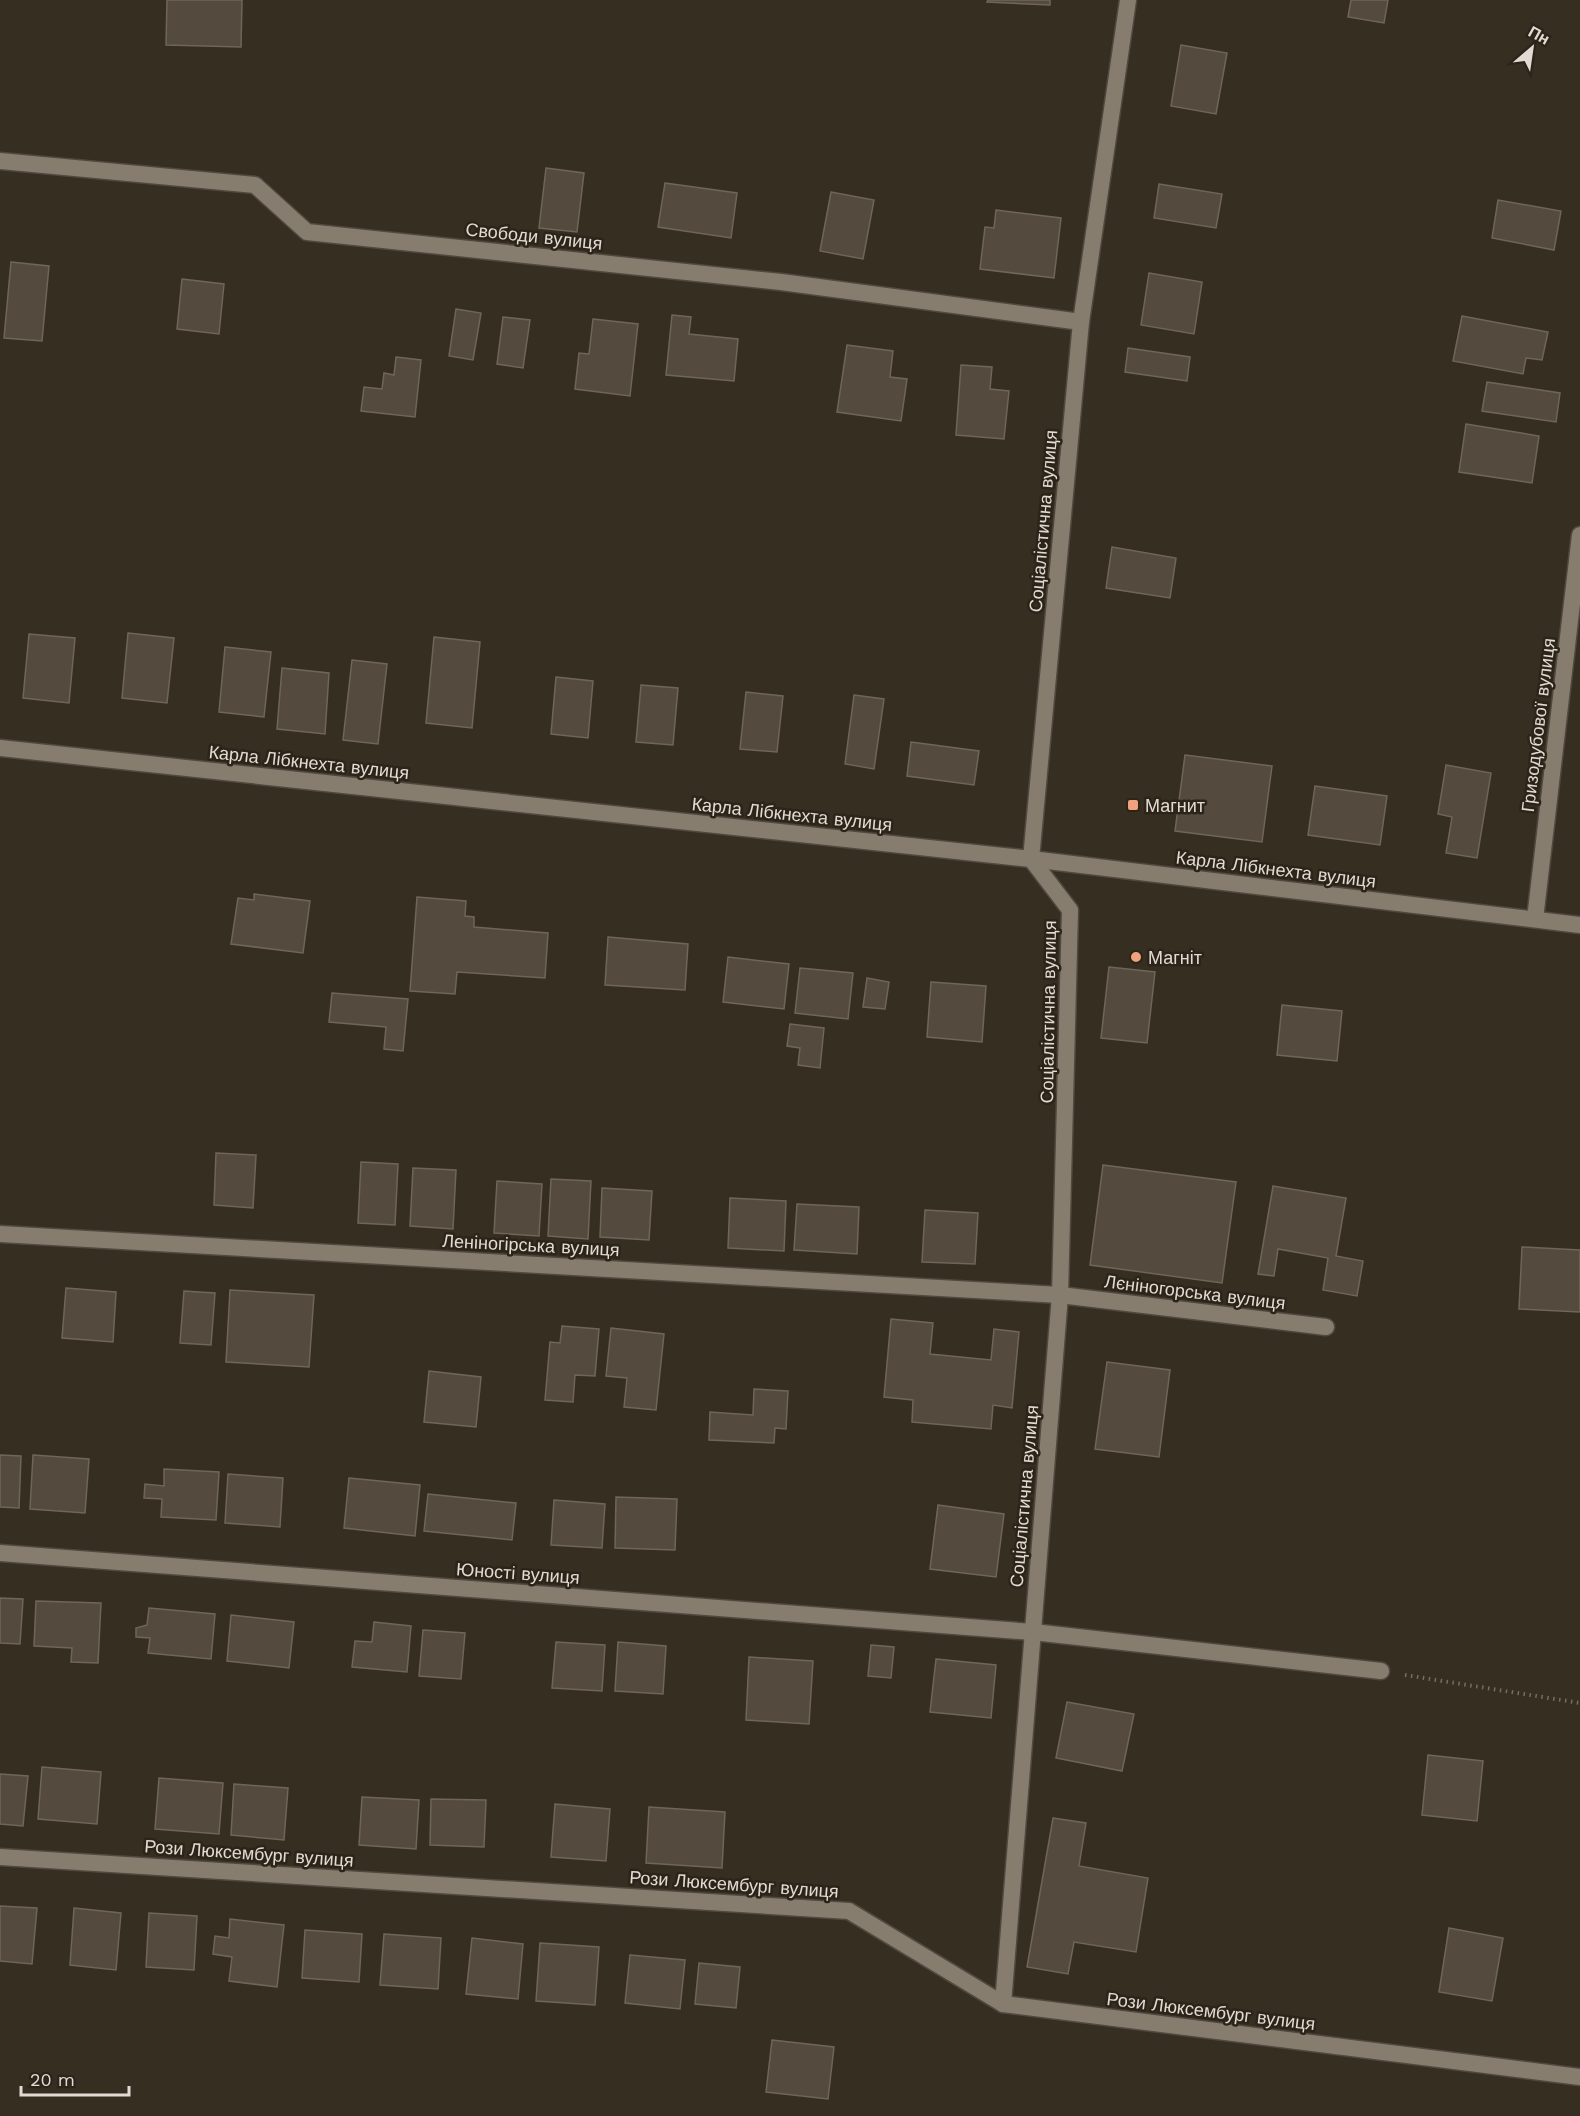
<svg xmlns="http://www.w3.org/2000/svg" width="1580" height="2116" viewBox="0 0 1580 2116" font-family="'Work Sans',sans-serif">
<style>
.building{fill:#544b3e;stroke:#6f6558;stroke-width:1.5}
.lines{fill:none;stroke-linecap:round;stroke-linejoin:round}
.minor-casing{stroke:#51493f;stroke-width:19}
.tertiary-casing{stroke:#51493f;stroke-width:19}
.path{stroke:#756e63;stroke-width:4;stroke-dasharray:1.5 4.5;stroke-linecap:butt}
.minor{stroke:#877d6f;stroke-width:16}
.tertiary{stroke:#877d6f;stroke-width:16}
.poi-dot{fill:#f1a17d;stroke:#2d2419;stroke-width:2}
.labels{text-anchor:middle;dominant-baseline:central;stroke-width:5;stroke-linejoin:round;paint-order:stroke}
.street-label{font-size:18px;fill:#e1dbd4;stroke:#2d2419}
.poi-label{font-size:18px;fill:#e1dbd4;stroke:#2d2419;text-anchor:start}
</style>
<rect width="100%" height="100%" fill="#372e22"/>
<!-- building -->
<g class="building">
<polygon points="167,0 242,0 241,47 166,45"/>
<polygon points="988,0 1050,0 1050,5 987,2"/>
<polygon points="1351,0 1388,0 1384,23 1348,17"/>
<polygon points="1181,45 1227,53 1216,114 1171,106"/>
<polygon points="546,168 584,173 577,232 539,228"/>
<polygon points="665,183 737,193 731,238 658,227"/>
<polygon points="1159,184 1222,194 1216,228 1154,218"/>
<polygon points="831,192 874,200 863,259 820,251"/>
<polygon points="1498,200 1561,211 1554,250 1492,238"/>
<polygon points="996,210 1061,218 1054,278 980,269 985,227 994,228"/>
<polygon points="11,262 49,266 42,341 4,338"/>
<polygon points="1149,273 1202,282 1194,334 1141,325"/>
<polygon points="182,279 224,284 219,334 177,329"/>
<polygon points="456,309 481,313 473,360 449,356"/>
<polygon points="672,315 691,317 689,334 738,339 734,381 666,375"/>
<polygon points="1462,316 1548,332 1542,360 1526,358 1523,374 1453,361"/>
<polygon points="503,317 530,320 523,368 497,364"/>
<polygon points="593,319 638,324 630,396 575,389 579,353 589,354"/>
<polygon points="847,345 893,351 890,377 907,379 901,421 837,412"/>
<polygon points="1128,348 1190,357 1187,381 1125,372"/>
<polygon points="396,357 421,360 415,417 361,411 364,387 382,389 384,373 394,375"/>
<polygon points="961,365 992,367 990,389 1009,391 1004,439 956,435"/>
<polygon points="1487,382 1560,393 1556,422 1482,411"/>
<polygon points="1466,424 1539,436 1532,483 1459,472"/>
<polygon points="1112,547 1176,558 1170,598 1106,588"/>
<polygon points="128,633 174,638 167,703 122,698"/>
<polygon points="29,634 75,638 69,703 23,698"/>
<polygon points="434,637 480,642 472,728 426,723"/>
<polygon points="225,647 271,652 264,717 219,712"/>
<polygon points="352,660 387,664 378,744 343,740"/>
<polygon points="282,668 329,673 325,734 277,729"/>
<polygon points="556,677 593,681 588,738 551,734"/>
<polygon points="641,685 678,688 673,745 636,742"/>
<polygon points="746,692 783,696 777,752 740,749"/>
<polygon points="854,695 884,699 874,769 845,764"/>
<polygon points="911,742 979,751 974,785 907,776"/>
<polygon points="1185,755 1272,766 1262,842 1175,831"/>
<polygon points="1446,765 1491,773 1477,858 1446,853 1452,817 1438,814"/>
<polygon points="1315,786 1387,796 1380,845 1308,835"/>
<polygon points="254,894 310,901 303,953 231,944 238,898 254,900"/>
<polygon points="417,897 466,901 465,916 474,917 474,927 548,933 545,978 457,972 455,994 410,991"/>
<polygon points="608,937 688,944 685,990 605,985"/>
<polygon points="728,957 789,964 784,1009 723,1002"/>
<polygon points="1109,967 1155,972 1147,1043 1101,1038"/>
<polygon points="800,968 853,973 848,1019 795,1013"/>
<polygon points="867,978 889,982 885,1009 863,1007"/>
<polygon points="931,982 986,986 982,1042 927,1037"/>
<polygon points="332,993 408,999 403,1051 384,1049 386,1027 329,1022"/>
<polygon points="1282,1005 1342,1011 1337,1061 1277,1055"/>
<polygon points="790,1024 824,1028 820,1068 798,1065 800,1048 787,1046"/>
<polygon points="216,1153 256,1155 253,1208 214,1205"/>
<polygon points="361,1162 398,1164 395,1225 358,1223"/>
<polygon points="1103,1165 1236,1182 1222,1283 1090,1265"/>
<polygon points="413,1168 456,1170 453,1229 410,1226"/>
<polygon points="551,1179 591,1181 588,1239 548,1236"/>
<polygon points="497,1181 542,1184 539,1236 494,1233"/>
<polygon points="1273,1186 1346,1198 1336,1256 1363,1261 1357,1296 1323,1290 1328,1258 1278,1249 1274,1276 1258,1274"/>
<polygon points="602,1188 652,1191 649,1240 600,1237"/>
<polygon points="730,1198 786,1201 784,1251 728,1248"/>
<polygon points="797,1204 859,1207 857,1254 794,1250"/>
<polygon points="925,1210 978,1213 975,1264 922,1262"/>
<polygon points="1522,1247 1580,1250 1580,1312 1519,1309"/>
<polygon points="66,1288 116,1292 113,1342 62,1338"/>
<polygon points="230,1290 314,1295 309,1367 226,1362"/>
<polygon points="184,1291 215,1293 211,1345 180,1343"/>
<polygon points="891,1319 933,1323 930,1354 991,1360 994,1329 1019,1332 1012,1408 993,1405 991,1429 912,1422 913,1400 884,1397"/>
<polygon points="562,1326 599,1329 595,1376 575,1375 573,1402 545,1400 550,1342 560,1343"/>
<polygon points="611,1328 664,1334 656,1410 624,1407 627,1378 606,1376"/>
<polygon points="1107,1362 1170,1370 1159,1457 1095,1449"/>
<polygon points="429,1371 481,1377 476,1427 424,1422"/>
<polygon points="754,1389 788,1391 786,1429 775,1428 774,1443 709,1440 710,1412 753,1415"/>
<polygon points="0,1455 21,1456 19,1508 0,1507"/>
<polygon points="33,1455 89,1459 85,1513 30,1509"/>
<polygon points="164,1469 219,1472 216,1520 161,1517 162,1499 144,1498 145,1484 164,1486"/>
<polygon points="228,1474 283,1478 280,1527 225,1523"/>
<polygon points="349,1478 420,1485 415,1536 344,1528"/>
<polygon points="428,1494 516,1503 512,1540 424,1531"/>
<polygon points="616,1497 677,1499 675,1550 615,1548"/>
<polygon points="554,1500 605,1504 602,1548 551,1545"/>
<polygon points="938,1505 1004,1514 996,1577 930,1569"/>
<polygon points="0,1598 23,1599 20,1644 0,1643"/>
<polygon points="36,1601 101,1603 98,1663 71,1662 72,1648 34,1646"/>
<polygon points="149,1608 215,1614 211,1659 148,1653 150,1638 136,1637 136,1628 147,1625"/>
<polygon points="231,1615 294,1622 289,1668 227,1661"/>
<polygon points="374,1622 411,1626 407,1672 352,1667 355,1641 372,1642"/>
<polygon points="423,1630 465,1633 461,1679 419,1676"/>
<polygon points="556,1642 605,1645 602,1691 552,1688"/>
<polygon points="618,1642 666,1646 663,1694 615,1691"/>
<polygon points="871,1645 894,1647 891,1678 868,1676"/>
<polygon points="749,1657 813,1661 809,1724 746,1720"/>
<polygon points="936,1659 996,1665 991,1718 930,1712"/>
<polygon points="1067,1702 1134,1714 1122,1771 1056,1758"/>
<polygon points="1428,1755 1483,1761 1477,1821 1422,1815"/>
<polygon points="42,1767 101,1772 97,1824 38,1819"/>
<polygon points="0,1774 28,1776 23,1826 0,1824"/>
<polygon points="159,1778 223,1783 219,1834 155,1829"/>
<polygon points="234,1784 288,1788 284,1840 231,1835"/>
<polygon points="362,1797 419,1800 416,1849 359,1845"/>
<polygon points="431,1799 486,1800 484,1847 430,1845"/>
<polygon points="555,1804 610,1809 606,1861 551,1857"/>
<polygon points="649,1807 725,1812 722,1868 646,1863"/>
<polygon points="1053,1818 1086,1823 1079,1866 1148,1878 1136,1952 1074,1942 1068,1974 1027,1967"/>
<polygon points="0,1906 37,1908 32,1964 0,1961"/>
<polygon points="74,1908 121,1913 116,1970 70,1965"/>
<polygon points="149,1913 197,1916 194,1970 146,1967"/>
<polygon points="230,1919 284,1925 277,1987 229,1981 232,1957 213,1954 215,1936 229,1938"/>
<polygon points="1449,1928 1503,1938 1492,2001 1439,1992"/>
<polygon points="305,1930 362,1934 359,1982 302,1978"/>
<polygon points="384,1934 441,1938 438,1989 380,1985"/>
<polygon points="472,1938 523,1944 518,1999 466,1994"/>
<polygon points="540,1943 599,1947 595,2005 536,2001"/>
<polygon points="630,1955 685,1960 680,2009 625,2003"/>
<polygon points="699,1963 740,1967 736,2008 695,2004"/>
<polygon points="772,2040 834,2047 828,2099 766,2092"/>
</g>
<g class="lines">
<defs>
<g id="minor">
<polyline points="0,161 255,185 307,232 781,282 1081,322"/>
<polyline points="1535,919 1580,535"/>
<polyline points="0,1234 1060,1295 1326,1327"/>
<polyline points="0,1553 1033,1632 1381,1671"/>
<polyline points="0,1857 849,1911 1003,2004 1580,2077"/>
<polyline points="1003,2004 1060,1295 1070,910 1031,859 1081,322 1128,0"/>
</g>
<polyline id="tertiary" points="0,748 1031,859 1580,925"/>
</defs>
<!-- minor casing -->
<use href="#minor" class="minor-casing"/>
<!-- tertiary casing -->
<use href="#tertiary" class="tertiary-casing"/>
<!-- path -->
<polyline class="path" points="1405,1675 1580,1703"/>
<!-- minor -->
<use href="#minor" class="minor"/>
<!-- tertiary -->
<use href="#tertiary" class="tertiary"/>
</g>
<!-- markers -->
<g class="poi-dot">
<rect x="1127" y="799" width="12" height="12" rx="3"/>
<circle cx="1136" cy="957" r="6"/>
</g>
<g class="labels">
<!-- street labels -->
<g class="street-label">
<text transform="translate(534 236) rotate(6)">Свободи вулиця</text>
<text transform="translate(1043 521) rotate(-85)">Соціалістична вулиця</text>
<text transform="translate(1538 725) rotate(-83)">Гризодубової вулиця</text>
<text transform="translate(309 762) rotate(6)">Карла Лібкнехта вулиця</text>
<text transform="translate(792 814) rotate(6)">Карла Лібкнехта вулиця</text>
<text transform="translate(1276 869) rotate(7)">Карла Лібкнехта вулиця</text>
<text transform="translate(1048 1012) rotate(-89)">Соціалістична вулиця</text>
<text transform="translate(531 1245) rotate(3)">Леніногірська вулиця</text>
<text transform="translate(1195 1292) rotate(7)">Лєніногорська вулиця</text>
<text transform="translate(1024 1496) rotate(-85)">Соціалістична вулиця</text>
<text transform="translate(518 1573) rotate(4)">Юності вулиця</text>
<text transform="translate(249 1853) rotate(4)">Рози Люксембург вулиця</text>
<text transform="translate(734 1884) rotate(4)">Рози Люксембург вулиця</text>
<text transform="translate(1211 2011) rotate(7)">Рози Люксембург вулиця</text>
</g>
<!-- poi labels -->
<g class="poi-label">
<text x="1145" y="805">Магнит</text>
<text x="1148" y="957">Магніт</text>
</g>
</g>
<!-- north arrow -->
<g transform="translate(1532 48) rotate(29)" stroke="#2d2419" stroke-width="4.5" paint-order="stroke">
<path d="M0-4.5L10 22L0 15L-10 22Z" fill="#e1dbd4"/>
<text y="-9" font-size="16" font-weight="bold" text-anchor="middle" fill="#e1dbd4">Пн</text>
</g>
<!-- scale -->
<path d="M21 2086v9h108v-9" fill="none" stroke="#e1dbd4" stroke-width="3"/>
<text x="30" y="2086" font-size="18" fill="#e1dbd4" stroke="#2d2419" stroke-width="4.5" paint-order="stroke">20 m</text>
</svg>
